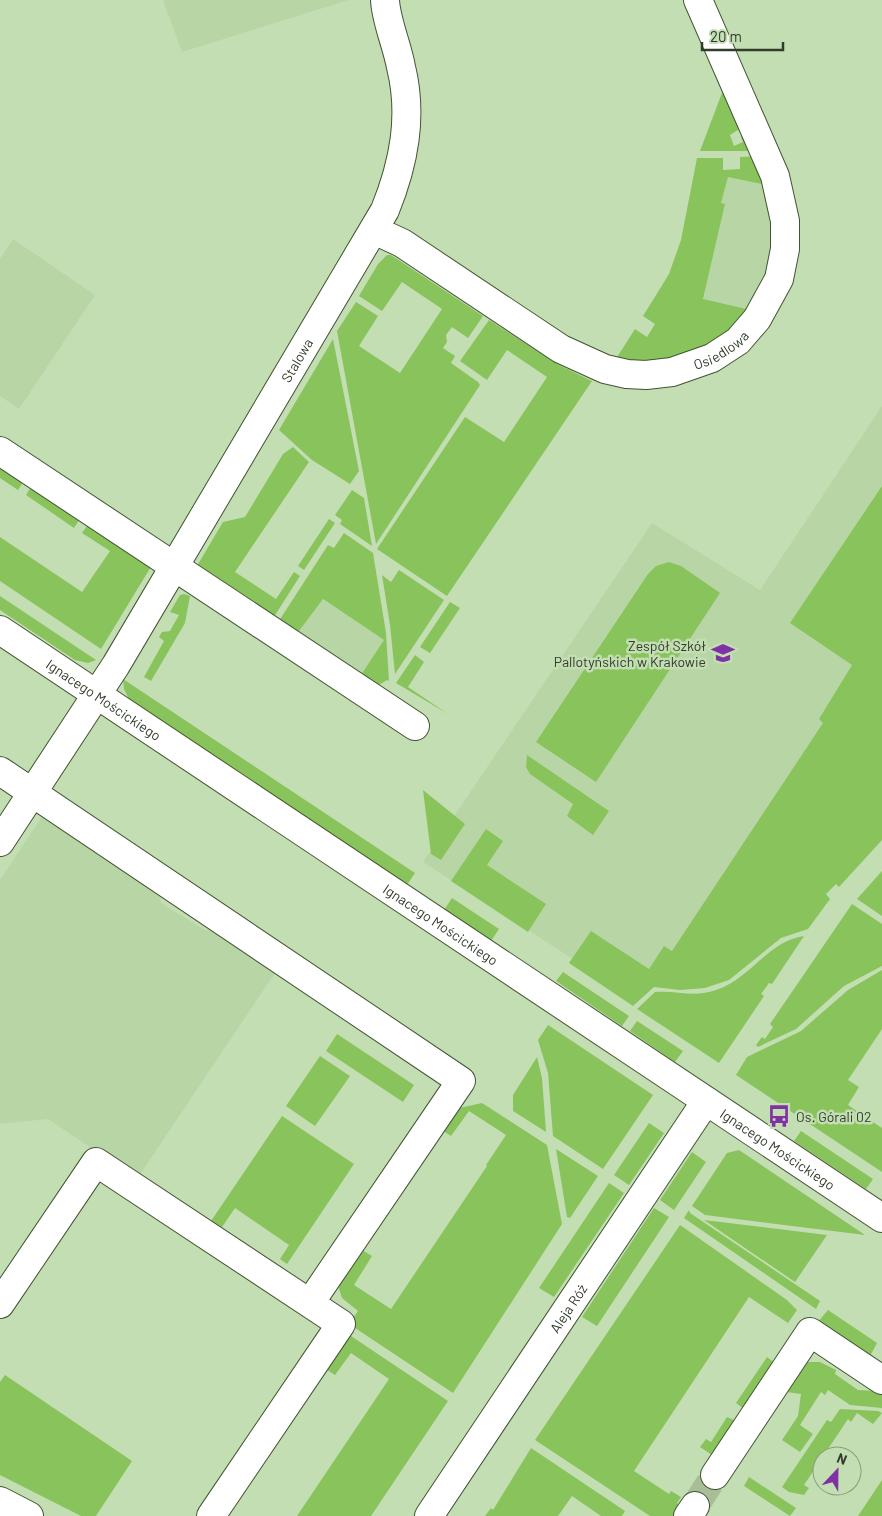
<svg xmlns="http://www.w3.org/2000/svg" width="882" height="1516" viewBox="0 0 882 1516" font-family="Barlow,sans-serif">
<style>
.built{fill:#b8d6a5}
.green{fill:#88c45b}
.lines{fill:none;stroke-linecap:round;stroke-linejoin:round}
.minor-tunnel{stroke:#a7be99;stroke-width:28;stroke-dasharray:28 14;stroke-linecap:butt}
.minor-casing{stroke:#405531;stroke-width:30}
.minor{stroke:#fff;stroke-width:28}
.labels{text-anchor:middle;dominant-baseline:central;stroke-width:5;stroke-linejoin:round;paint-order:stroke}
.street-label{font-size:14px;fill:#323c2c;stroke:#c4deb4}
.poi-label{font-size:14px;fill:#323c2c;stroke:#c4deb4;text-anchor:end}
</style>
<rect width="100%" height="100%" fill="#c4deb4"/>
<!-- built -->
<g class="built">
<polygon points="163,0 349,0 182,52"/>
<polygon points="728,176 771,186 779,232 755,311 703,300 725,204 721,203"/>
<polygon points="13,239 95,295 19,409 0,396 0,259"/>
<polygon points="882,406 882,740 662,974 636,1000 423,862 652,523 760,590"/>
<polygon points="322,599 384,640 357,681 293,639"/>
<polygon points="43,815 158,890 161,903 205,930 219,930 277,970 137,1179 48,1119 0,1124 0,880"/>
</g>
<!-- green -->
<g class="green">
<polygon points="725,85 741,128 730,135 734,146 743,142 741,137 748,134 756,151 700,151"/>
<polygon points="758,156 771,186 728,177 721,203 725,204 703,299 755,311 698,356 612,365 635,329 647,337 655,324 643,316 669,274 681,240 697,158 723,158 723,170 740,169 740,157"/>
<polygon points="387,255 391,255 483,316 468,338 452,327 446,335 447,342 443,348 455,356 451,363 478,382 480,385 376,544 337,331 356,302 378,316 359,346 400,373 442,309 402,282 382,311 359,296 378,264"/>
<polygon points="489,320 559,365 592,381 447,596 377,549 465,417 504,442 547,377 507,350 487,380 460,361"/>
<polygon points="333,339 359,471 350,484 312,460 279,430"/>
<polygon points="293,447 309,462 235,572 276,599 294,572 300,576 270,623 194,571 223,522 245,517 283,454"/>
<polygon points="0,459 27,476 18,490 0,478"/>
<polygon points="34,482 83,514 74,528 26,495"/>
<polygon points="882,486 882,840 839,887 836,884 826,894 830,899 808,929 781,938 729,980 705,988 680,990 654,987 633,1006 569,963 591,931 649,969 664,946 672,951 823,723 819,719 852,665 790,623"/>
<polygon points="352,490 364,498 372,546 340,524 342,520 335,515"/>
<polygon points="329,519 335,523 304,570 298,566"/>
<polygon points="91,520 152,565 101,649 0,581 0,537 82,592 110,551 82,533"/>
<polygon points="344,533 373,553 386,633 389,681 387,680 377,686 357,681 384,640 323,599 293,639 275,627 328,545 334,548"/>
<polygon points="669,562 681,566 720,593 596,782 536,742 648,574 656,566"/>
<polygon points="399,570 444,600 395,674 390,625 382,575 391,582"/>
<polygon points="184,594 190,596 185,623 151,681 144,677 164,641 159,637 162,632 170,631 179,615 170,612 180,595"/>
<polygon points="0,596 96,660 88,663 75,660 0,610"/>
<polygon points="450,602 460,608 430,653 420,647"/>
<polygon points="415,655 424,662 408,687 448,714 396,683"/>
<polygon points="123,679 415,873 407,885 129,699 124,689"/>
<polygon points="527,755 609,811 593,835 567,816 573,804 530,774 526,767"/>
<polygon points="423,790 465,824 441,860 431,854"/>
<polygon points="486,829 503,841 487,865 546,904 528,932 451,881"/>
<polygon points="882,871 882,916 857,899"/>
<polygon points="452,898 499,929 491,941 444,910"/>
<polygon points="852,904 882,924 882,966 844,986 796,1029 758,1047 756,1045 762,1037 765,1039 773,1027 770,1024"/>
<path d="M 804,936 L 772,984 L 769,983 L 761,994 L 764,996 L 719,1063 L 637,1009 L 655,992 C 677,990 694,998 716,990 C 750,979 768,941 804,936 Z"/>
<polygon points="882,970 882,1029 848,1080 859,1087 848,1105 882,1128 882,1172 736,1075 747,1057 801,1031 848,990"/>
<polygon points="563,972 629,1016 622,1026 556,981"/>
<polygon points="637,1021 683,1051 675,1062 630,1031"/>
<polygon points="548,1025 653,1095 603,1169 553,1136 548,1073 538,1040"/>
<polygon points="337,1034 414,1085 403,1102 326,1051"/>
<polygon points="320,1056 350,1076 315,1126 286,1106"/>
<polygon points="537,1057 542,1078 546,1132 513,1111 513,1095"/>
<polygon points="482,1103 547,1145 562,1224 453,1393 349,1324 358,1311 342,1298 338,1286 359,1248 372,1256 354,1285 391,1309 487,1166 486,1165 506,1135 469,1111 451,1136 439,1128 450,1110"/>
<polygon points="282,1116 354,1164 287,1264 280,1259 289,1245 235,1208 222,1227 211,1221"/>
<polygon points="649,1123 664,1133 629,1185 614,1175"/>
<polygon points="801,1131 873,1179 866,1189 794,1141"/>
<polygon points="556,1149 598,1176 570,1218 567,1217"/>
<polygon points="739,1150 865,1235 705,1215 692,1206 727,1153"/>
<polygon points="692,1152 706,1162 674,1210 660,1200"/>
<polygon points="609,1183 624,1193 554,1297 539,1288"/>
<polygon points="654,1208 669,1217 597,1326 582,1317"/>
<polygon points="689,1210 690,1213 820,1301 816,1309 684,1218"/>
<polygon points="704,1220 827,1235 795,1282"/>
<polygon points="680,1225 787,1300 797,1310 788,1323 749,1297 634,1471 669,1494 671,1491 681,1497 677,1503 681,1507 675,1516 650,1516 535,1440"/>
<polygon points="828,1310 877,1343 869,1358 817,1323"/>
<polygon points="348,1334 448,1401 371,1516 297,1516 389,1379 351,1353 335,1375 324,1368"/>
<polygon points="767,1357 775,1363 744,1409 736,1403"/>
<polygon points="808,1362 820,1362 836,1370 835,1374 858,1390 877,1391 882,1394 882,1408 850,1405 828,1390 825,1395 821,1392 800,1425 813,1434 800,1452 782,1440 798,1416 801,1394 779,1391 803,1364"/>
<polygon points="5,1375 132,1461 96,1516 81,1516 0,1475 0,1382"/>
<polygon points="840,1409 878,1411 882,1413 873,1424 857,1413 851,1422 848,1419 804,1485 809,1488 804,1495 789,1492 782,1487 827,1420 831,1422"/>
<polygon points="727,1417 739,1422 715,1457 700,1447 706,1439 711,1442"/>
<polygon points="531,1448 625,1511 622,1516 601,1516 572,1496 558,1516 485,1516 491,1508 493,1510"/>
<polygon points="749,1477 796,1508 790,1516 744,1486"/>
<polygon points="882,1480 882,1516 858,1516"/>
</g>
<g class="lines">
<!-- minor-tunnel -->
<polyline class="minor-tunnel" points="695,1506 715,1475"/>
<defs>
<g id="minor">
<path id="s1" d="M 374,230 L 402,243 L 561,349 L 605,369 L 627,374 L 646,375 L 672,372 L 712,358 L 738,341 L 757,319 L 779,279 L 785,249 L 785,221 L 775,176 L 698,0"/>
<polyline points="0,451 415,726"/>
<path id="s2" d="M 0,630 L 882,1218"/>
<polyline points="0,771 461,1081 310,1303"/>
<path id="s3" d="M 0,842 L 116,665 L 385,210 C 404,163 413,116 401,67 C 397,45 386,21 385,0"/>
<polyline points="0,1304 96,1162 341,1324 211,1516"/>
<polyline points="715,1475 810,1332 882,1380"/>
<polyline points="0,1501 29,1516"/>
<path id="s4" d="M 429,1516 L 706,1101"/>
<polyline points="688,1516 695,1506"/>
</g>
</defs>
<!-- minor casing -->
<use href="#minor" class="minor-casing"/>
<!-- minor -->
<use href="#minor" class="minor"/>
</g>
<!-- icons -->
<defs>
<symbol id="school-bare" viewBox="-9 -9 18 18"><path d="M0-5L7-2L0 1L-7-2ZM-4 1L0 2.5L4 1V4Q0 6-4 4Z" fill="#8032a3" stroke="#c4deb4" stroke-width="2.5" paint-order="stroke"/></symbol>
<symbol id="bus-bare" viewBox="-9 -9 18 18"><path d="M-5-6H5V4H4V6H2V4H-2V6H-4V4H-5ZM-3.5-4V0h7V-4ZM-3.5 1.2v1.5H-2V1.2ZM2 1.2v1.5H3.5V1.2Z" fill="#8032a3" stroke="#c4deb4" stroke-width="2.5" paint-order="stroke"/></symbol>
</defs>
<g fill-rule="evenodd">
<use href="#school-bare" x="707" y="637" width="32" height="32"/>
<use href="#bus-bare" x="763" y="1100" width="32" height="32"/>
</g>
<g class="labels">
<!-- street labels -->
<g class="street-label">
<text stroke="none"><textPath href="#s1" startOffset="392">Osiedlowa</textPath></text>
<text stroke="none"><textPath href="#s3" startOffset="566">Stalowa</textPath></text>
<text stroke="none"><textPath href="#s2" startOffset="125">Ignacego Mościckiego</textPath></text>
<text stroke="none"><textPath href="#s2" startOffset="530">Ignacego Mościckiego</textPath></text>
<text stroke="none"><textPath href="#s2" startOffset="935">Ignacego Mościckiego</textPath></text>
<text stroke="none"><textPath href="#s4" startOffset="250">Aleja Róż</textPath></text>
</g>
<!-- poi labels -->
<g class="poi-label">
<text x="706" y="645">Zespół Szkół<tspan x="706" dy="16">Pallotyńskich w Krakowie</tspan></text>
<text x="796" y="1116" text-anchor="start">Os. Górali 02</text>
</g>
</g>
<!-- north arrow -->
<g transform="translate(837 1471) rotate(22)"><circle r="24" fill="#c4deb4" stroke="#8a9d7e"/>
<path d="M0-4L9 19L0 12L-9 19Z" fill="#8032a3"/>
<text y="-8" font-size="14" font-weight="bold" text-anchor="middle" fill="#323c2c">N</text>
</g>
<!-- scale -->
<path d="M702 42v8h81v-8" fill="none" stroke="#323c2c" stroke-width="2.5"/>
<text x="710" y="42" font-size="15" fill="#323c2c" stroke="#c4deb4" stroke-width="4" paint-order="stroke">20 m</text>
</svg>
